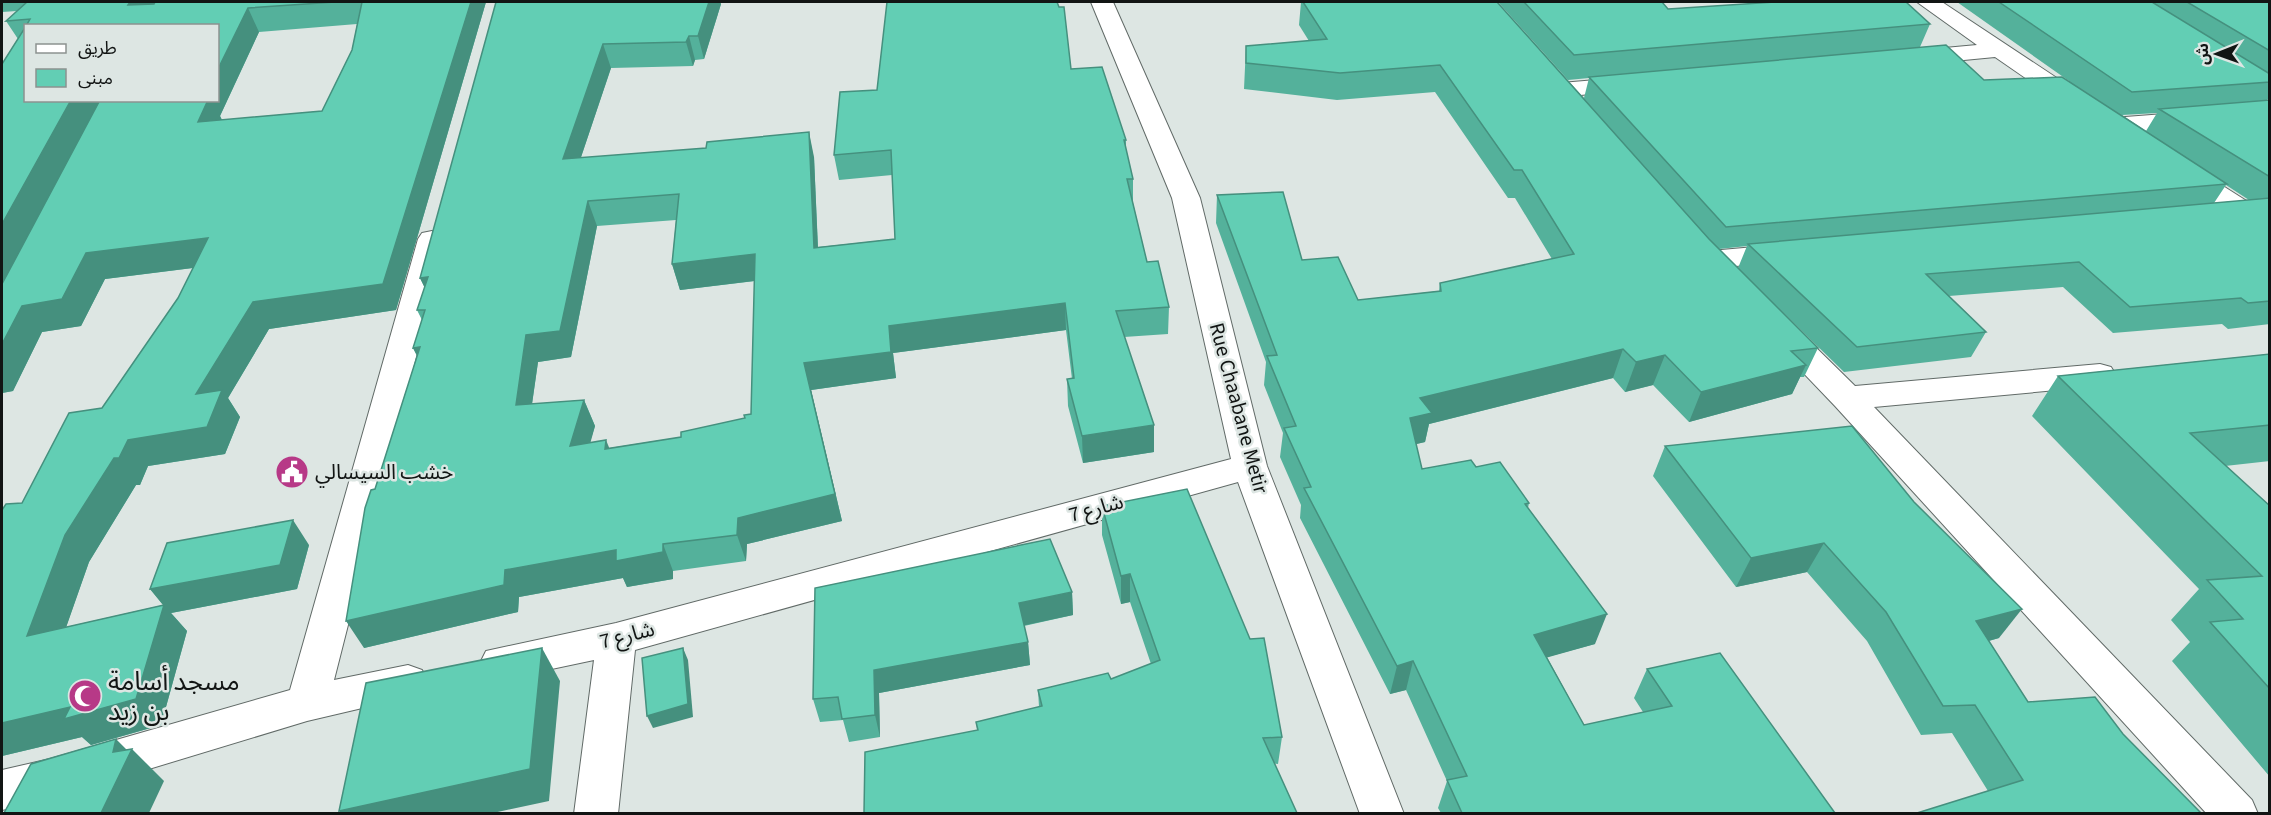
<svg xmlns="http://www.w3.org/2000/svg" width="2271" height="815" viewBox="0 0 2271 815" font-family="'Source Sans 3','Noto Sans Arabic',sans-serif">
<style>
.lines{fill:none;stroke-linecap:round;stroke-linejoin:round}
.street-casing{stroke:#616a67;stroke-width:2}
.street{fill:#fff;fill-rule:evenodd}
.wall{fill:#54b19b;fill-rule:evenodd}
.shaded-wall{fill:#45907e}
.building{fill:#62ceb4;stroke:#45907e;stroke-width:1.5;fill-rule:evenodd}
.labels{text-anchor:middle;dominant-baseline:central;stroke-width:5;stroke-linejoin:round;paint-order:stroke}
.street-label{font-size:21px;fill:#121514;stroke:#dde6e3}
.poi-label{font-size:21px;fill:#121514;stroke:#dde6e3;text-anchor:start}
.near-poi-label{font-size:26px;fill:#121514;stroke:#dde6e3;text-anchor:start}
</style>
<rect width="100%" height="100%" fill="#dde6e3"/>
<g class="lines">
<defs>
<g id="street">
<polygon points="1091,2 1113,2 1200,198 1267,466 1404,814 1360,814 1238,482 635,650 618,814 574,814 594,660 500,680 486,675 480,663 486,651 616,623 1231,459 1172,198"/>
<polygon points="1917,2 1942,2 2087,98 2090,103 2087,108 2078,110 2069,108 1995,57 1912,65 1904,63 1900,58 1904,53 1912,51 1977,45"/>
<polygon points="1631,77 1639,79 1643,84 1639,89 1561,97 1552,95 1549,90 1552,85 1561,83"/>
<polygon points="2270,106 2270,120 2112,134 2103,131 2099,126 2103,121 2112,118"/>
<polygon points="2181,163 2190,165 2256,207 2260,213 2256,219 2246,221 2236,219 2172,177 2168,171 2172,165"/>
<polygon points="432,231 442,233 446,239 334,680 408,665 422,670 428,682 422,694 307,721 50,799 2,810 2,770 50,759 290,690 418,239 422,233"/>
<polygon points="1787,244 1797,247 1801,253 1797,259 1710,269 1700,266 1696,260 1700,254 1710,251"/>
<polygon points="1780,320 1791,323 1855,386 2100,364 2111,367 2116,375 2111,383 2100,386 1874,407 2252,800 2258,814 2207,814 1835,406 1769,337 1765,330 1769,323"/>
</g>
</defs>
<!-- street casing -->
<use href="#street" class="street-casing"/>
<!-- street -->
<use href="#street" class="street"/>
</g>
<!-- wall -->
<g class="wall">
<path d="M 2,2 L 155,2 L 153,4 L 155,2 L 486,2 L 396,310 L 269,329 L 228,398 L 240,417 L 225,454 L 148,466 L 140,485 L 136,485 L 89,562 L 66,627 L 163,605 L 150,589 L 309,545 L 297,589 L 171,613 L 187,631 L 161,725 L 91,745 L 82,737 L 2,756 L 2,510 L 22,503 L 102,408 L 178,298 L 193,268 L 105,279 L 81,326 L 42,332 L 13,391 L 2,393 L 2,64 L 18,39 L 6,21 L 17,11 L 2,12 ZM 357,24 L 352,50 L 322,111 L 222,120 L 220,116 L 259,32 ZM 26,26 L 218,100 L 26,100 Z"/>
<path d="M 496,2 L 720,2 L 721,4 L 704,59 L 695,60 L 693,66 L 611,68 L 581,157 L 814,157 L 818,247 L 895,239 L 892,175 L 839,180 L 834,155 L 877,90 L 1071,69 L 1126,140 L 1126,151 L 1133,179 L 1133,203 L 1147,262 L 1169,307 L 1168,334 L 1124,337 L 1154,425 L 1154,452 L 1083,463 L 1068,406 L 1067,379 L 1072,379 L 1066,330 L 893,353 L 896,378 L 811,390 L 842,521 L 747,544 L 746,561 L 673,571 L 673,579 L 627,587 L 623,578 L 519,597 L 518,612 L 364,648 L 375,489 L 417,356 L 413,348 L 422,320 L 417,310 L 425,288 L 420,278 ZM 676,220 L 672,264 L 680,290 L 755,281 L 751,414 L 745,418 L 681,437 L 609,448 L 590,442 L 595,426 L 584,400 L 532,404 L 538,362 L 571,357 L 597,226 Z"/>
<path d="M 1301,2 L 1497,2 L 1584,98 L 1589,78 L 1568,80 L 1498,2 L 1662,2 L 1668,9 L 1762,3 L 1763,2 L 1906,2 L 1930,24 L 1920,47 L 1984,80 L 2069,81 L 1957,2 L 2270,2 L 2270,97 L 2267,100 L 2270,100 L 2270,324 L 2228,329 L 2222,324 L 2113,333 L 2063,287 L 1949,296 L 1986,332 L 1971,357 L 1844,372 L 1769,299 L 1818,348 L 1804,377 L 1800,377 L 1792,394 L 1689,422 L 1653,385 L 1625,392 L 1613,378 L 1429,424 L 1425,442 L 1416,444 L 1422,469 L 1476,467 L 1529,503 L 1528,508 L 1595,644 L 1547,657 L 1584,725 L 1643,712 L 1634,698 L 1647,669 L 1835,813 L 1441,813 L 1438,808 L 1447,781 L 1406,690 L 1390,694 L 1300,518 L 1301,505 L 1280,457 L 1283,433 L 1264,385 L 1266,362 L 1216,223 L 1217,195 L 1302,260 L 1358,300 L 1439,291 L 1440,283 L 1552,259 L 1515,198 L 1508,198 L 1435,92 L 1337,100 L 1244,89 L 1246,46 L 1309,41 L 1299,25 ZM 2157,113 L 2146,131 L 2122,115 ZM 2226,185 L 2249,200 L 2214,203 ZM 1747,246 L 1738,268 L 1719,249 Z"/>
<polygon points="2270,354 2270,461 2225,466 2270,506 2270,777 2172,661 2190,642 2171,620 2199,589 2032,416 2058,376"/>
<polygon points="1665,446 1999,638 1989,641 2028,702 2123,734 2201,813 1988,791 1952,733 1921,735 1867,641 1807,572 1736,587 1653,476"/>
<polygon points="1102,506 1282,737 1278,764 977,730 976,722 1039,707 1038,690 1111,679 1151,664 1130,602 1121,604 1102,535"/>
<polygon points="1072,592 1073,615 1024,626 1028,642 1030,665 879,693 880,737 849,742 843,720 820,722 813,699"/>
</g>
<!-- shaded-wall -->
<g class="shaded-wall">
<polygon points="130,2 155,2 143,26 128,5"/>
<polygon points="471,2 486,2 396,310 269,329 228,398 240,417 225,454 148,466 140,485 136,485 89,562 54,662 27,636 65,535 114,458 128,440 196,394 253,302"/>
<polygon points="709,2 720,2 721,4 704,59 698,36"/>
<polygon points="248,8 259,32 220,116 223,122 198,122 204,100 218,100 218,69"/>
<polygon points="689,36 695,60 693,66 686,42"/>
<polygon points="603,44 611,68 572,184 563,159"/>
<polygon points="71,100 100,100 2,286 2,224"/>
<polygon points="809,132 814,157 819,274 814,248"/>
<polygon points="588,201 597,226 571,357 538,362 528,432 516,405 526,335"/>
<polygon points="208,238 224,264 105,279 81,326 42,332 13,391 2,393 2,344 22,306 86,253"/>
<polygon points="755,254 762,280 680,290 672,264"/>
<polygon points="428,277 433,305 420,278"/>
<polygon points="1065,303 1066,330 893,353 896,378 811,390 842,521 747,544 746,561 737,535 738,518 804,363 889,326"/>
<polygon points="420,347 427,374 413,348"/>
<polygon points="1623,349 1613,378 1429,424 1425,442 1404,447 1410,418 1420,398"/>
<polygon points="1665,355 1653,385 1625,392 1636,362"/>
<polygon points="1806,365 1792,394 1689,422 1701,392"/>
<polygon points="584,400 595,426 582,473 570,446"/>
<polygon points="1154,425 1154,452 1083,463 1082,436"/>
<polygon points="606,440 617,467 605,449"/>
<polygon points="293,520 309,545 297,589 171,613 187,631 161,725 91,745 82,737 2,756 2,723 164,606 150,589"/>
<polygon points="1824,543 1807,572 1736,587 1751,558"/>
<polygon points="663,544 673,571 673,579 627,587 623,578 519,597 518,612 364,648 346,621 505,570 616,550"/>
<polygon points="1130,574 1130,602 1121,604 1121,576"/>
<polygon points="1072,592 1073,615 1021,626 1019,603"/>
<polygon points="2022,609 1999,638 1955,650 1976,621"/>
<polygon points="1607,614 1595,644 1524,664 1534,635"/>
<polygon points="1028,642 1030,665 879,693 880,737 875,715 874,670"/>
<polygon points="542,648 560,681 549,801 493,813 341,813 339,811"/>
<polygon points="683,648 688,660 693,717 653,728 647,716"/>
<polygon points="1413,661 1406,690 1390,694 1397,666"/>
<polygon points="116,739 130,753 132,749 164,781 149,813 101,813 113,752"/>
</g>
<!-- building -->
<g class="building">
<polygon points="27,2 130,2 128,5 154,4 155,2 335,2 248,8 218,69 218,26 26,26 30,19 6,21"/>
<polygon points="362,2 471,2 383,284 253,302 196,394 222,390 207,427 128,440 119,458 114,458 65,535 27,636 164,605 136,699 64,719 70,707 2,723 2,510 6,504 22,503 69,413 102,408 178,298 208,238 86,253 62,299 22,306 2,344 2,284 100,100 208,100 198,122 322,111 352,50"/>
<path d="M 496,2 L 709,2 L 698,36 L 689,36 L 686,42 L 603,44 L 563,159 L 706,148 L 707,142 L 809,132 L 814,248 L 895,239 L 891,150 L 834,155 L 840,92 L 877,90 L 887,2 L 1057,2 L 1059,7 L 1064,7 L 1071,69 L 1102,67 L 1126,140 L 1124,140 L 1133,179 L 1127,179 L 1147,262 L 1158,261 L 1169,307 L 1116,311 L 1154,425 L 1082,436 L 1067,379 L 1074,378 L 1065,303 L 889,326 L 891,352 L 804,363 L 835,494 L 738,518 L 737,535 L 663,544 L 663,552 L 616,561 L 616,550 L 505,570 L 504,585 L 346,621 L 365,508 L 371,490 L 375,489 L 420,347 L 413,348 L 425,310 L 417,310 L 428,277 L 420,278 ZM 679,194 L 672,264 L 755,254 L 751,414 L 744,415 L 745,418 L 681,432 L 681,437 L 605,449 L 606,440 L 570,446 L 584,400 L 516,405 L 526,335 L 560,331 L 588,201 Z"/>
<polygon points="1303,2 1497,2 1709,239 1818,348 1791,351 1806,365 1701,392 1665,355 1636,362 1623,349 1420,398 1432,413 1410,418 1422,469 1471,460 1476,467 1500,462 1529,503 1525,504 1607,614 1534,635 1584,725 1672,706 1647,669 1720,653 1835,813 1462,813 1447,780 1467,776 1413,661 1397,666 1304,488 1311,487 1284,428 1296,426 1267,356 1277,355 1217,195 1283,192 1302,260 1338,257 1358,300 1441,291 1440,283 1574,254 1522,170 1514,170 1440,65 1340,73 1246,63 1246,46 1327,39"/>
<polygon points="1524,2 1662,2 1668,9 1775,2 1774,2 1906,2 1930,24 1574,55"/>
<polygon points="1999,2 2152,2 2270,74 2270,82 2132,92"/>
<polygon points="2187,2 2270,2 2270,51"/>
<polygon points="26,26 26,100 71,100 2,224 2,64"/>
<polygon points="1946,45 1984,80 2062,77 2227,184 1726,227 1589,77"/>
<polygon points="2270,100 2270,177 2159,109"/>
<polygon points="2270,198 2270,301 2248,303 2241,298 2130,307 2079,262 1926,274 1986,332 1857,347 1748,244"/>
<polygon points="2270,354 2270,425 2190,433 2270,506 2270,689 2210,622 2243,619 2207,580 2262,576 2058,376"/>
<polygon points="1852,426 1914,502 2022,609 1976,621 2028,702 2095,697 2123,734 2201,813 1917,813 2023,780 1975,705 1943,706 1886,612 1824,543 1751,558 1665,446"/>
<polygon points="1187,489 1250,639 1264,638 1282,737 1263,738 1297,813 864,813 865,752 978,730 976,722 1042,706 1038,690 1108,673 1111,679 1160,660 1130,574 1121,576 1102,506"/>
<polygon points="293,520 280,565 150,589 167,543"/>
<polygon points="1050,539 1072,592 1019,603 1028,642 874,670 875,715 842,719 838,697 813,699 815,588"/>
<polygon points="542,648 530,769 339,811 366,683"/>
<polygon points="683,648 688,704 647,716 642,658"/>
<polygon points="116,739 113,752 132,749 101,813 4,813 31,764"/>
</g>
<!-- icons -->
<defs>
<symbol id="civic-disc" viewBox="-11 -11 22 22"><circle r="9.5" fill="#b73987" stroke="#dde6e3"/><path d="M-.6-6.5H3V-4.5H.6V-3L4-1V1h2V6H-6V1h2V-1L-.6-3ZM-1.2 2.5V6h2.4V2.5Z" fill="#fff"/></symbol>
<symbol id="mosque-disc" viewBox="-11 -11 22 22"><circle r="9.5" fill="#b73987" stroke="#dde6e3"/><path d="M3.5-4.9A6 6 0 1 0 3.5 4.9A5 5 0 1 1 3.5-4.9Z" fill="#fff"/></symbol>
</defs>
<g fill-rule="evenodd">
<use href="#civic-disc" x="273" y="453" width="38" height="38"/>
<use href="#mosque-disc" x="66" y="677" width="38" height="38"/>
</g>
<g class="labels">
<!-- street labels -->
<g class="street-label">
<text transform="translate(1239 408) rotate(75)">Rue Chaabane Metir</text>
<text transform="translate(1096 508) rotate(-15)">شارع 7</text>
<text transform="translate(627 635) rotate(-14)">شارع 7</text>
</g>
<!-- poi labels -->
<g class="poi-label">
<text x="315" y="472">خشب السيسالي</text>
</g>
<!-- near-poi labels -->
<g class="near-poi-label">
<text x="108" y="681">مسجد أسامة<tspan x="108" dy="30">بن زيد</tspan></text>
</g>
</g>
<!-- border -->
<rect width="2271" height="815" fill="none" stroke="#121514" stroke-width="6"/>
<!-- legend -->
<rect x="24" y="24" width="195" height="78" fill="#dde6e3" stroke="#8c9290" stroke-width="1.5"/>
<rect x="36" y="44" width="30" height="9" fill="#ffffff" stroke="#8c9290" stroke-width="1.5"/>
<text x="78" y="54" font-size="18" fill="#121514">طريق</text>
<rect x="36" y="69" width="30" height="18" fill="#62ceb4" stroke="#8c9290" stroke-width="1.5"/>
<text x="78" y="84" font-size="18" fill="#121514">مبنى</text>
<!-- north arrow -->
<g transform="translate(2217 54) rotate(269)" stroke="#dde6e3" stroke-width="4.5" paint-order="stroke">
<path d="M0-4.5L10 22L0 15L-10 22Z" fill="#121514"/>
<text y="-9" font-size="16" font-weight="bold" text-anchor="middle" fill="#121514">ش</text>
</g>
</svg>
